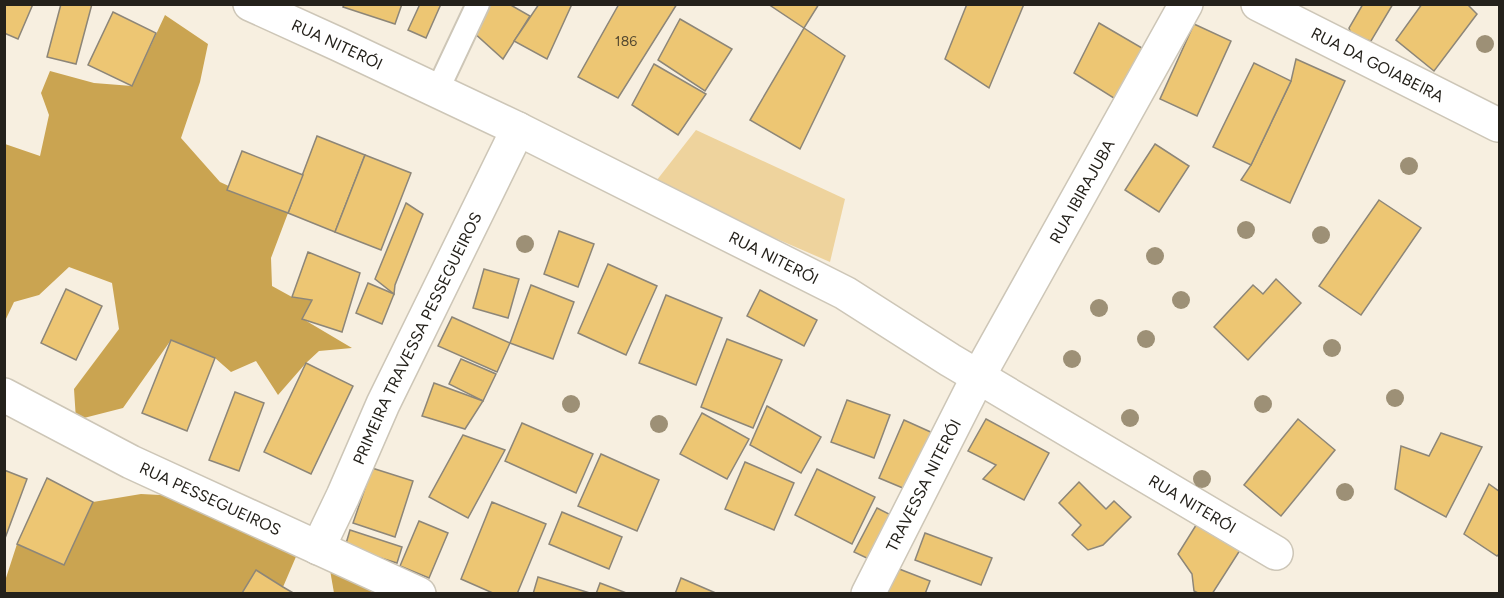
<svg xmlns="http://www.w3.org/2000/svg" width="1504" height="598" viewBox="0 0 1504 598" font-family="Figtree,sans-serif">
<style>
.green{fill:#eed39d}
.forest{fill:#caa451}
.building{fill:#edc673;stroke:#8d8678;stroke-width:1.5}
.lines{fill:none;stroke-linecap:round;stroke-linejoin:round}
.service-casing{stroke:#cdc6b7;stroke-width:26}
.minor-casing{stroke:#cdc6b7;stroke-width:36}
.service{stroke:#fff;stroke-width:22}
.minor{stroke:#fff;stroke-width:33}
.tree{fill:#9d9076}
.labels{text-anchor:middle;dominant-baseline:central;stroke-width:5;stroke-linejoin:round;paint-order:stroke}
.number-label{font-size:14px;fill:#564a31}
.street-label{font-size:16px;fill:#24211b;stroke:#fffdfa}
</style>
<rect width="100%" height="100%" fill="#f7efe0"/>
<!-- green -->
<polygon class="green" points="696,130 845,199 830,262 653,185"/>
<!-- forest -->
<g class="forest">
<polygon points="165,15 208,44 200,82 181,138 220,182 288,213 271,258 272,286 292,297 312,300 303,319 352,348 319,351 306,363 278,395 256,361 231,372 215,358 171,340 123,408 76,420 74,389 119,329 112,283 69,267 39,295 14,302 5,321 5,144 40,156 49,115 41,93 50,71 94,83 132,86"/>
<polygon points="141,494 179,496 298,552 283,587 256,570 243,593 5,594 5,581 17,544 64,565 93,502"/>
<polygon points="330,570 385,593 334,593"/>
</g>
<!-- building -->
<g class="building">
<polygon points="4,4 33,4 18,39 4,33"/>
<polygon points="61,4 92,4 76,64 47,57"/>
<polygon points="344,4 402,4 395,24 343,7"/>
<polygon points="420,4 441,4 426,38 408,30"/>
<polygon points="485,4 509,4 530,16 503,59 472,31"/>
<polygon points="539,4 572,4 547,59 514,41"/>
<polygon points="619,4 677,4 618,98 578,77"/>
<polygon points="768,4 819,4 804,28"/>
<polygon points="967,4 1024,4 989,88 945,59"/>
<polygon points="1363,4 1393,4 1371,41 1352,37 1349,28"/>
<polygon points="1422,4 1467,4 1477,14 1434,71 1396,40"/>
<polygon points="113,12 156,33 132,86 88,65"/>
<polygon points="680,19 732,49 705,91 658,60"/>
<polygon points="1099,23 1154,55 1128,107 1074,73"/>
<polygon points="1194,24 1231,41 1197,116 1160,99"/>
<polygon points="804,28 845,56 800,149 750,120"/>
<polygon points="1296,59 1345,81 1290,203 1241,180 1251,165 1291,81"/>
<polygon points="1254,63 1291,81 1251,165 1213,147"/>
<polygon points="654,64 706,94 678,135 632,105"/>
<polygon points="317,136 365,155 335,232 288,213"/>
<polygon points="1155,144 1189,166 1159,212 1125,190"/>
<polygon points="242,151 303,175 288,213 227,190"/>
<polygon points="365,155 411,173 381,250 335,232"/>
<polygon points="1379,200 1421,228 1361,315 1319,286"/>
<polygon points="406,203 423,214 395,285 394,294 375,279"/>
<polygon points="559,231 594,244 578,287 544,274"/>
<polygon points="308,252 360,273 342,332 302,319 312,300 292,297"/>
<polygon points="608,264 657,286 626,355 578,333"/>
<polygon points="484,269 519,279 508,318 473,308"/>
<polygon points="1276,279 1301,303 1248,360 1214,327 1253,285 1263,294"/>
<polygon points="368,283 394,294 382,324 356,313"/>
<polygon points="531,285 574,302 553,359 510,343"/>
<polygon points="66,289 102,306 76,360 41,343"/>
<polygon points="760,290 817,320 804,346 747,316"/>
<polygon points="666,295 722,318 696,385 639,363"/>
<polygon points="452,317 510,343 497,372 438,346"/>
<polygon points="727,339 782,360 753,428 701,407"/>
<polygon points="171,340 215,358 187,431 142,413"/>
<polygon points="461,359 496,374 483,401 449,384"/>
<polygon points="306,363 353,386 311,474 264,452"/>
<polygon points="434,383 483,401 465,429 422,416"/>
<polygon points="235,392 264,403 239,471 209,460"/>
<polygon points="847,400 890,415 874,458 831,442"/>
<polygon points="767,406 821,437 801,473 750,445"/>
<polygon points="702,413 749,439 727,479 680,454"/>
<polygon points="986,419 1049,453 1024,500 983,479 996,465 968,451"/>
<polygon points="1298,419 1335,450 1281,516 1244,485"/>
<polygon points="904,420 935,434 910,491 879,478"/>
<polygon points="522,423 593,454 576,493 505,461"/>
<polygon points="1441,433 1482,447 1446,517 1395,489 1401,446 1429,456"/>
<polygon points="463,435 505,450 468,518 429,497"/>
<polygon points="601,454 659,480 637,531 578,506"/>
<polygon points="745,462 794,483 774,530 725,509"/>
<polygon points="372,468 413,481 395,537 353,523"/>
<polygon points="817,469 875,497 852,544 795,515"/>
<polygon points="4,470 27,479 4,541"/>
<polygon points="47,478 93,502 64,565 17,544"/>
<polygon points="1079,482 1106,509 1114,501 1131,517 1103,545 1088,550 1072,535 1081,525 1059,503"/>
<polygon points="1489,484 1500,492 1500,553 1497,556 1464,534"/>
<polygon points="492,502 546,524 517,594 495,594 461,579"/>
<polygon points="877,508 895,517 873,561 854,552"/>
<polygon points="562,512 622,537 609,569 549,544"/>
<polygon points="419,521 448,533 429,578 400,566"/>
<polygon points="1198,522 1242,547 1212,594 1200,594 1194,591 1192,574 1178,554"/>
<polygon points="350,530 402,547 397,563 345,547"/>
<polygon points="925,533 992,558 981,585 915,560"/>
<polygon points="889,565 930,581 925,594 878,594"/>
<polygon points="256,570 283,587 295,594 242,593"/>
<polygon points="538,577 593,594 533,594"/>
<polygon points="681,578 718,594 675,594"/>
<polygon points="600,583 629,594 596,594"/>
</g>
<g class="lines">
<defs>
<polyline id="service" points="437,91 478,4"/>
<g id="minor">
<path id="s1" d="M 250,4 L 338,44 L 518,129 L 845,293 L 950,360 L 1276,553"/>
<path id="s2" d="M 1258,4 L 1498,125"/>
<path id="s3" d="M 4,395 L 131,462 L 419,594"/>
<path id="s4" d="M 318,548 L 343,496 L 383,404 L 518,129"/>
<path id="s5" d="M 868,594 L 978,377 L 1186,4"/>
</g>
</defs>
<!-- service casing -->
<use href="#service" class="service-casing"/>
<!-- minor casing -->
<use href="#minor" class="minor-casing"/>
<!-- service -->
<use href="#service" class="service"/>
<!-- minor -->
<use href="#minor" class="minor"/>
</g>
<!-- trees -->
<g class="tree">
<circle cx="1485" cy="44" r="9"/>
<circle cx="1409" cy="166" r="9"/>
<circle cx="1246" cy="230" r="9"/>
<circle cx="1321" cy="235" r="9"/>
<circle cx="525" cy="244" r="9"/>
<circle cx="1155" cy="256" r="9"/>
<circle cx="1181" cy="300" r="9"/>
<circle cx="1099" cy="308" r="9"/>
<circle cx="1146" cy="339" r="9"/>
<circle cx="1332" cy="348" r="9"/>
<circle cx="1072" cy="359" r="9"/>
<circle cx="1395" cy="398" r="9"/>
<circle cx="571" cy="404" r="9"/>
<circle cx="1263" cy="404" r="9"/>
<circle cx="1130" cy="418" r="9"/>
<circle cx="659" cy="424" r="9"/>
<circle cx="1202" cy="479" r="9"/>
<circle cx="1345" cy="492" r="9"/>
</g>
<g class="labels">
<!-- number labels -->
<g class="number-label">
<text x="626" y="41">186</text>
</g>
<!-- street labels -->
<g class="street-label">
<text stroke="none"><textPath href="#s1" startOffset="96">RUA NITERÓI</textPath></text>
<text stroke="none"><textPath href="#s2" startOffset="134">RUA DA GOIABEIRA</textPath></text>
<text stroke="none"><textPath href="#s5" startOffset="456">RUA IBIRAJUBA</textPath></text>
<text stroke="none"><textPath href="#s1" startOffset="582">RUA NITERÓI</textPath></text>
<text stroke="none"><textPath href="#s4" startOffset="232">PRIMEIRA TRAVESSA PESSEGUEIROS</textPath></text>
<text stroke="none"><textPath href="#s5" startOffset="122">TRAVESSA NITERÓI</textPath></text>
<text stroke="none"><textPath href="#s3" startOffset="231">RUA PESSEGUEIROS</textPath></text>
<text stroke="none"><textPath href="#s1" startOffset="1068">RUA NITERÓI</textPath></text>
</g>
</g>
<!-- border -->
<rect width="1504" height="598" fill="none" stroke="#24211b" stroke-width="12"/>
</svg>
